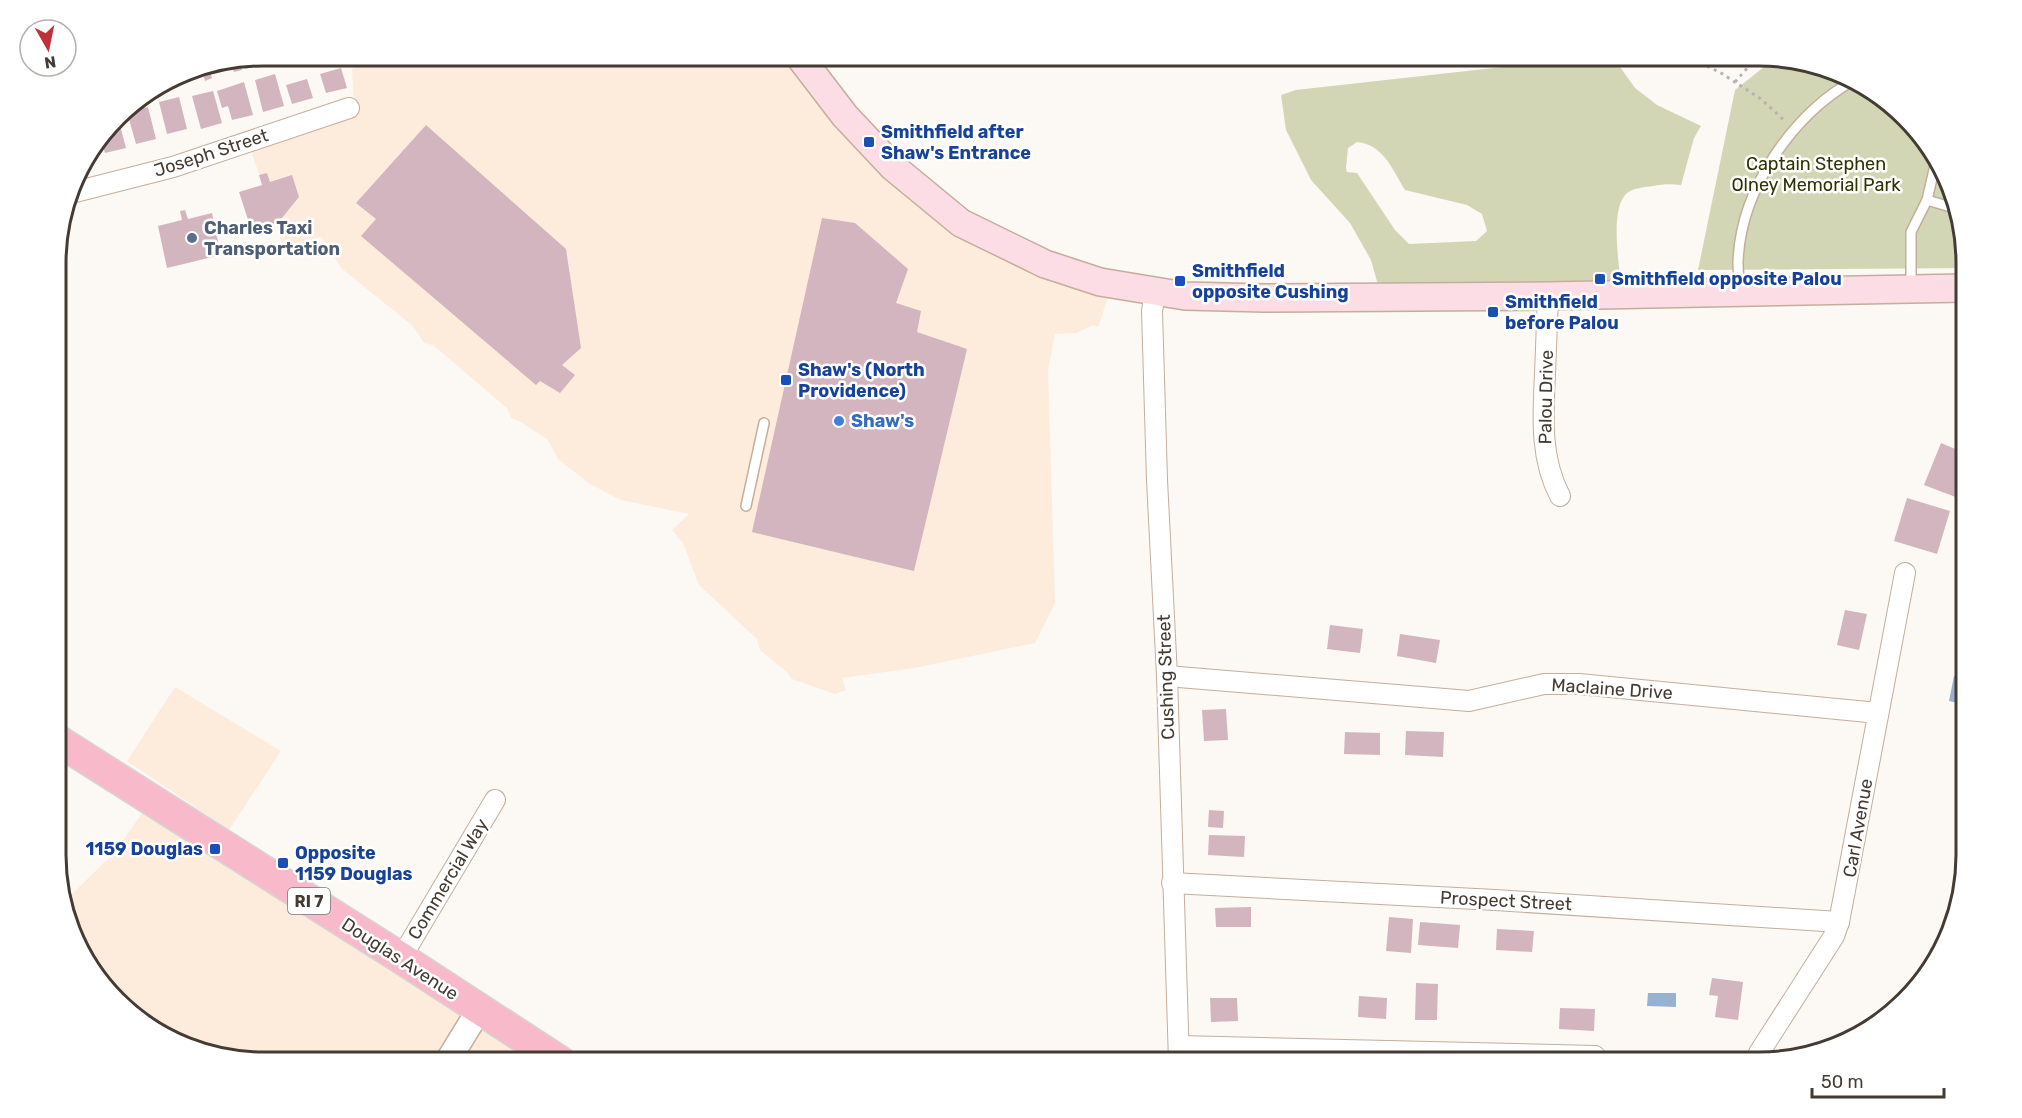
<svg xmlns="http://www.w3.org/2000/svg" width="2022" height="1118" viewBox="0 0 2022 1118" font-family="Rubik,sans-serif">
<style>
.built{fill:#fdebdc}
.green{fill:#d3d6b4;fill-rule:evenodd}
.water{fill:#97b2cf}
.building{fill:#d2b5bf}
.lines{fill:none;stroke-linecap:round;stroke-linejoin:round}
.service-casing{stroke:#c3ae9b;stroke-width:12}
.minor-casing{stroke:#c3ae9b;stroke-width:22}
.tertiary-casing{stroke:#c3ae9b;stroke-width:27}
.secondary-casing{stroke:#c3ae9b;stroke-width:30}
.primary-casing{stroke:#d6d4d2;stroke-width:33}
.path{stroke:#b8b2ac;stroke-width:3;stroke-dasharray:3 4.5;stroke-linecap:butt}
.service{stroke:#fff;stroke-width:9}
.minor{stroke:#fff;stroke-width:20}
.tertiary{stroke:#fff;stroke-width:24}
.secondary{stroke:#fcdce5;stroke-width:27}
.primary{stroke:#f8bacb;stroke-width:30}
.transit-dot{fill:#1a4fb4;stroke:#fff;stroke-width:2}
.service-dot{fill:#5c6f8a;stroke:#fff;stroke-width:2}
.shop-dot{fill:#3f7fe0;stroke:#fff;stroke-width:2}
.labels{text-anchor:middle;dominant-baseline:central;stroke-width:5;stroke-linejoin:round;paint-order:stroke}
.shield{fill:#fff;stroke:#7c7670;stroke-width:1.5}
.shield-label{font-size:16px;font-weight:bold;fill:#443b33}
.transit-label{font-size:18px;font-weight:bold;fill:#164399;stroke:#fff;text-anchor:start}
.street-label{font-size:18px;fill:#443b33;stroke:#fff}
.park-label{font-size:18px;fill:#313202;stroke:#fff}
.service-label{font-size:18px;font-weight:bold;fill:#4e5e75;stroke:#fff;text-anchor:start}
.shop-label{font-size:18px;font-weight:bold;fill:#366cbe;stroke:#fff;text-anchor:start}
.rim{fill:none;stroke:#443b33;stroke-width:3}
</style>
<rect width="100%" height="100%" fill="#fcf8f4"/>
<!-- built -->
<g class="built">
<polygon points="366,56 807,56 864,126 972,218 1110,291 1098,327 1093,325 1076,333 1055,334 1048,371 1055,603 1035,643 914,668 842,678 846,690 835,694 792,679 787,672 760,650 757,639 699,585 683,543 672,530 689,514 621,500 590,484 558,459 548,440 521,422 511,418 507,408 433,345 424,343 413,326 341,268 321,236 309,243 283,247 249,144 354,105 352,69"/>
<polygon points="175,687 281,751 229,830 127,761"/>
<polygon points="147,806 563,1062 263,1062 171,1041 98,981 65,901 115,852"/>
</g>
<!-- green -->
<g class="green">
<polygon points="1774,59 1851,77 1931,148 1965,236 1965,268 1698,270 1735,90"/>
<path d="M 1615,60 L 1635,88 L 1657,105 L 1701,126 L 1694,138 L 1681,185 C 1671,184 1663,184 1653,186 C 1645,187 1632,188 1626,194 C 1609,211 1620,270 1622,292 L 1382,299 L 1371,260 L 1350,223 L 1311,180 L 1286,130 L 1281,95 L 1296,90 L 1503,67 L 1598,66 ZM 1357,142 C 1384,145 1392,169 1405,190 L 1467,205 L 1482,214 L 1487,231 L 1476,241 L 1409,244 L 1395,230 L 1357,173 L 1347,172 L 1346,168 L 1348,148 Z"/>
</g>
<!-- water -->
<g class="water">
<polygon points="1954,676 1966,678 1962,704 1949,701"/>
<polygon points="1648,993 1676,993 1676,1007 1647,1006"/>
</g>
<!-- building -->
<g class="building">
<polygon points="251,61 253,67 245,69 244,63"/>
<polygon points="240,64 242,70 234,72 232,66"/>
<polygon points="341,68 347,88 326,93 320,74"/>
<polygon points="210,72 212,78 205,81 203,74"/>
<polygon points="275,74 284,106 263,112 255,80"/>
<polygon points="307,79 313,98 292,104 286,85"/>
<polygon points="244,82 253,115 232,120 228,106 222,108 217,91"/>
<polygon points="213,91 222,123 201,129 192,96"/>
<polygon points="179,97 187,129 167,134 159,102"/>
<polygon points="148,107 156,139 136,144 127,112"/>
<polygon points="118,118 126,148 105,153 101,140"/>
<polygon points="426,125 566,249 581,348 562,365 575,375 560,393 540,381 536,385 361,236 376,219 356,203"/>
<polygon points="267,173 270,182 292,175 299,197 277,224 252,232 239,192 262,185 259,175"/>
<polygon points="185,210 188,219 212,213 221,255 167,268 158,226 182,220 180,211"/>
<polygon points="822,218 855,223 908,269 896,303 921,311 917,332 967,349 914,571 752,532"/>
<polygon points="1941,443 1965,453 1966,501 1924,485"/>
<polygon points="1907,498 1950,511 1937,554 1894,541"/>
<polygon points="1845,610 1867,614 1859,650 1837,645"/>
<polygon points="1330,625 1363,629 1360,653 1327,649"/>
<polygon points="1400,634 1440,640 1436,663 1397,656"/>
<polygon points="1226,709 1228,740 1204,741 1202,710"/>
<polygon points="1406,731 1444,732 1443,757 1405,755"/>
<polygon points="1345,732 1380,733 1380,755 1344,754"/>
<polygon points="1209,810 1224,811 1223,828 1208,827"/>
<polygon points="1209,835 1245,836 1244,857 1208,855"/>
<polygon points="1251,907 1251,927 1216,927 1215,908"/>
<polygon points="1389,917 1413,919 1411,953 1386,951"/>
<polygon points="1420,922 1460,925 1458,948 1418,945"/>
<polygon points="1497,929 1534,931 1532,952 1496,950"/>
<polygon points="1712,978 1743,982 1738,1020 1715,1017 1718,996 1709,995"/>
<polygon points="1416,983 1438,984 1437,1020 1415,1020"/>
<polygon points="1359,996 1387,998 1386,1019 1358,1017"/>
<polygon points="1210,998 1237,998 1238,1021 1211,1022"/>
<polygon points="1560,1008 1595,1009 1594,1031 1559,1029"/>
</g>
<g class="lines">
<defs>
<g id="service">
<polyline points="1927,200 1936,161"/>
<polyline points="1911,287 1911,232 1927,200 1954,208"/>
<path d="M 1740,290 C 1739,281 1738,272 1738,263 C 1740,190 1792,115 1854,80"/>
<polyline points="746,506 764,423"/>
</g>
<g id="minor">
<polyline points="71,193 173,167 349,108"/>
<polyline points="1155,292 1152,311 1157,480 1167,676 1179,1062"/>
<path d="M 1548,296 C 1547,322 1546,348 1545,374 C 1543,417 1540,458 1560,496"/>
<polyline points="1167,676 1469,701 1544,684 1579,684 1878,713"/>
<polyline points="1172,883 1495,900 1839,922"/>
<polyline points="401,958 495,800"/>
<polyline points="1179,1046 1595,1056"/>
<polyline points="1757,1062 1759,1053 1834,936 1839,922 1905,573"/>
</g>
<polyline id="tertiary" points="447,1062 479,1010"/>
<polyline id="secondary" points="799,56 845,116 893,167 961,223 1045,264 1100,282 1185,296 1264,298 1548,296 1965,288"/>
<polyline id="primary" points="57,740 401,958 561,1062"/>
</defs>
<!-- service casing -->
<use href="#service" class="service-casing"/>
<!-- minor casing -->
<use href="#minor" class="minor-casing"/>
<!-- tertiary casing -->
<use href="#tertiary" class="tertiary-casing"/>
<!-- secondary casing -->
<use href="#secondary" class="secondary-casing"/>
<!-- primary casing -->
<use href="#primary" class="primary-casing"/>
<!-- path -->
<g class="path">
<polyline points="1687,56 1721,73 1761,99 1785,121"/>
<polyline points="1735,82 1750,65 1766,57"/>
</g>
<!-- service -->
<use href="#service" class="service"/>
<!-- minor -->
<use href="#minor" class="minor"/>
<!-- tertiary -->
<use href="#tertiary" class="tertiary"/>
<!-- secondary -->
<use href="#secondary" class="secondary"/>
<!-- primary -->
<use href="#primary" class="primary"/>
</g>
<!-- markers -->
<g class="transit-dot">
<rect x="863" y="136" width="12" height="12" rx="3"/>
<rect x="1594" y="273" width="12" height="12" rx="3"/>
<rect x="1174" y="275" width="12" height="12" rx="3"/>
<rect x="1487" y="306" width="12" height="12" rx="3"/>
<rect x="780" y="374" width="12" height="12" rx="3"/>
<rect x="209" y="843" width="12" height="12" rx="3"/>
<rect x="277" y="857" width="12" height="12" rx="3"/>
</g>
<circle class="service-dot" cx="192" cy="238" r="6"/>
<circle class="shop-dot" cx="839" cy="421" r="6"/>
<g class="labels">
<!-- shield labels -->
<rect class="shield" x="288" y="888" width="42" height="26" rx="4.5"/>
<g class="shield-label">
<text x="309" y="901">RI 7</text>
</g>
<!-- transit labels -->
<g class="transit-label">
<text x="881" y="132">Smithfield after<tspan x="881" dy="21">Shaw's Entrance</tspan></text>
<text x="1192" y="271">Smithfield<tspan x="1192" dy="21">opposite Cushing</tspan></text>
<text x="1612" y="279">Smithfield opposite Palou</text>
<text x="1505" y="302">Smithfield<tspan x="1505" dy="21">before Palou</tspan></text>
<text x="798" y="370">Shaw's (North<tspan x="798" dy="21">Providence)</tspan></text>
<text x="203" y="849" text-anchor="end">1159 Douglas</text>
<text x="295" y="853">Opposite<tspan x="295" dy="21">1159 Douglas</tspan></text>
</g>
<!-- street labels -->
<g class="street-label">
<text transform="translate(211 153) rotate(-18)">Joseph Street</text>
<text transform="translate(1546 397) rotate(-89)">Palou Drive</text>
<text transform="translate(1166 677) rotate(-92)">Cushing Street</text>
<text transform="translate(1612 689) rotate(4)">Maclaine Drive</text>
<text transform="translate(1858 828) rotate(-80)">Carl Avenue</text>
<text transform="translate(448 879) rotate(-59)">Commercial Way</text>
<text transform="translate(1506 901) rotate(3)">Prospect Street</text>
<text transform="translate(400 959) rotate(33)">Douglas Avenue</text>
</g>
<!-- park labels -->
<g class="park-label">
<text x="1816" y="164">Captain Stephen<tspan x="1816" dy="21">Olney Memorial Park</tspan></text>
</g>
<!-- service labels -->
<g class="service-label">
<text x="204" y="228">Charles Taxi<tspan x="204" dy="21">Transportation</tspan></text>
</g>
<!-- shop labels -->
<g class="shop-label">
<text x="851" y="421">Shaw's</text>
</g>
</g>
<!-- crop -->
<path d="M0 0H2022V1118H0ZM263 66H1759A197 197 0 0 1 1956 263V855A197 197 0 0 1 1759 1052H263A197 197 0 0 1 66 855V263A197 197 0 0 1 263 66Z" fill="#fff" fill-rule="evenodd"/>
<path class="rim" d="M263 66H1759A197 197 0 0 1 1956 263V855A197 197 0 0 1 1759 1052H263A197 197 0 0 1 66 855V263A197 197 0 0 1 263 66Z"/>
<!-- north arrow -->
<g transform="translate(48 48) rotate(171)"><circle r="28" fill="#ffffff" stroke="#b4b1ad" stroke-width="1.5"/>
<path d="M0-4.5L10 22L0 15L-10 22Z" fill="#c03039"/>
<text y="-9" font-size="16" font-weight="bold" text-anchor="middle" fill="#443b33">N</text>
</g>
<!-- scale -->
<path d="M1812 1088v9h132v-9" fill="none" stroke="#443b33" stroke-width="3"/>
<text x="1821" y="1088" font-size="18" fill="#443b33" stroke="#ffffff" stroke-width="4.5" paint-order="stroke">50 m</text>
</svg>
